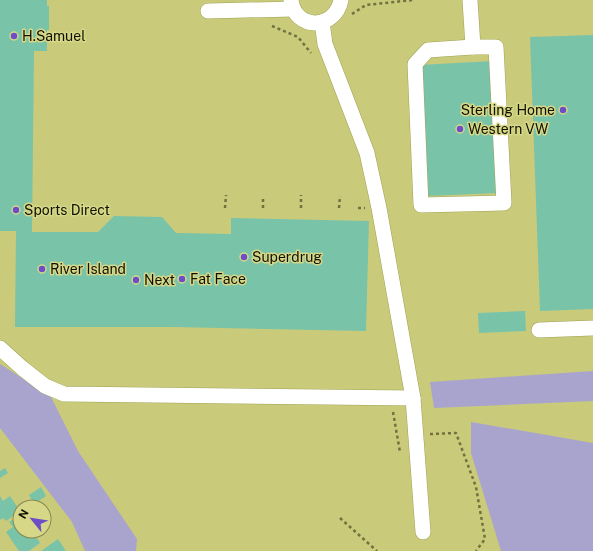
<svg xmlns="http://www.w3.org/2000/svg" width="593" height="551" viewBox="0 0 593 551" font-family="'Public Sans',sans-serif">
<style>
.green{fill:#a9a4cd}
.building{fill:#79c3a9}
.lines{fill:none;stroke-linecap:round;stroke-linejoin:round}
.minor-casing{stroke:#a0a252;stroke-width:16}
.path{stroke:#717240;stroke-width:2.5;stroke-dasharray:3 3;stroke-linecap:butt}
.minor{stroke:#fff;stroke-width:15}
.poi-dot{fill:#6d4ec8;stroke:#d6d887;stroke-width:1.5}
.labels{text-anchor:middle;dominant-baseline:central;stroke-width:3;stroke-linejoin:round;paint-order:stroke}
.poi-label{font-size:14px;fill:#101000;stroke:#d6d887;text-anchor:start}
</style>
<rect width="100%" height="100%" fill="#c9cb7b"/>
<!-- green -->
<g class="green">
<polygon points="0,364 51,397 78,451 137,539 136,551 85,551 72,522 0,428"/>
<polygon points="593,371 593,401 434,408 430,382"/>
<polygon points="471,422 593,443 593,551 501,551 471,453"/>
</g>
<!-- building -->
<g class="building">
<polygon points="0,0 47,0 47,6 49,6 49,30 47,30 47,51 34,51 32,232 98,232 114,216 162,217 176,233 231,234 231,218 369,221 366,331 174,327 15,327 16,231 0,231"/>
<polygon points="593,35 593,309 540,311 530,37"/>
<polygon points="493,61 499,193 426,196 420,65"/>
<polygon points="525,311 526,331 479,333 478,313"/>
<polygon points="5,468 8,473 0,478 0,471"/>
<polygon points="41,487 46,496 34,504 29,495"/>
<polygon points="0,496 3,501 10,496 20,511 6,521 3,518 0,520"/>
<polygon points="20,515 20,531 32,531 40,543 29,551 19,551 6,532 13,527 9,522"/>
<polygon points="58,539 66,551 41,551"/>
</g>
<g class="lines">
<defs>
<g id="minor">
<path d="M 291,0 C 295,31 335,30 341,0"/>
<polyline points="470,0 473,47"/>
<polyline points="208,11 293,9"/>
<polyline points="322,22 325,44 367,153 379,208 413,398 423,532"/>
<polygon points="473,47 496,47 504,203 421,205 415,64 428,50"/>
<polyline points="539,330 593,328"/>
<polyline points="0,348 22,368 45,386 64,394 413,398"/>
</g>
</defs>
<!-- minor casing -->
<use href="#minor" class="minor-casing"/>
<!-- path -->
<g class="path">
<polyline points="352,14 366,5 413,0"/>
<polyline points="272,26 298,37 311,53"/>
<polyline points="225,208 226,195"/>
<polyline points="263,208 263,196"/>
<polyline points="301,208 301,195"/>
<polyline points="339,208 340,196"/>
<polyline points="358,208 365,208"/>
<polyline points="393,412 400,452"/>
<polyline points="430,434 456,433 476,487 485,539 476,551"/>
<polyline points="340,518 377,551"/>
</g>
<!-- minor -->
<use href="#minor" class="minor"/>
</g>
<!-- markers -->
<g class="poi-dot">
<circle cx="14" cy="36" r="4"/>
<circle cx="563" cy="110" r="4"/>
<circle cx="460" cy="129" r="4"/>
<circle cx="16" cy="210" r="4"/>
<circle cx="244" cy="257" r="4"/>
<circle cx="42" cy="269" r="4"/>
<circle cx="182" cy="279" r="4"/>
<circle cx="136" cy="280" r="4"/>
</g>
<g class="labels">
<!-- poi labels -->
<g class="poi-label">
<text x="22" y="36">H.Samuel</text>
<text x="555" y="110" text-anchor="end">Sterling Home</text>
<text x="468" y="129">Western VW</text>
<text x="24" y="210">Sports Direct</text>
<text x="252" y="257">Superdrug</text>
<text x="50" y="269">River Island</text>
<text x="190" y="279">Fat Face</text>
<text x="144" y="280">Next</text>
</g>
</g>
<!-- north arrow -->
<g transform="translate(32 519) rotate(300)"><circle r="19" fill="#d6d887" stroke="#878851"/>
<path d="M0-3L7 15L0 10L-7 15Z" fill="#6d4ec8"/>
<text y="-6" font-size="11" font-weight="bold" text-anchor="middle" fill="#101000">N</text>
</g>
</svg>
